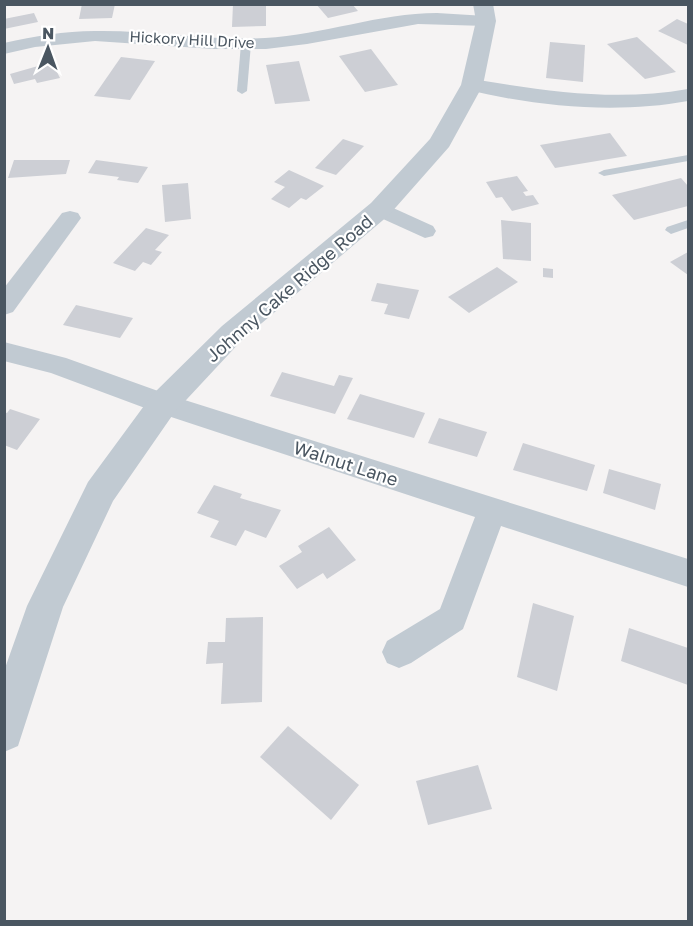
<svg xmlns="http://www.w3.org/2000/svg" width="693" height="926" viewBox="0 0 693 926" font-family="'Golos Text',sans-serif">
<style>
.building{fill:#cdcfd5}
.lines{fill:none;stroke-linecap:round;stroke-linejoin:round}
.service{fill:#c1cad2;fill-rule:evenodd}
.minor{fill:#c1cad2;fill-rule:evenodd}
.tertiary{fill:#c1cad2;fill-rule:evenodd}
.labels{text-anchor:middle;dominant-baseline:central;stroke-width:4.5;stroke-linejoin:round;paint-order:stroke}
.far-street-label{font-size:15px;fill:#4a5661;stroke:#fff}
.street-label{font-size:18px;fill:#4a5661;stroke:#fff}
</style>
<rect width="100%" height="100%" fill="#f5f3f3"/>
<!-- building -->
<g class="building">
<polygon points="82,4 115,4 112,18 79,19"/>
<polygon points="233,4 266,4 266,26 232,27"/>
<polygon points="316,4 352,4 358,11 328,18"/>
<polygon points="34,13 38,22 4,29 4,19"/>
<polygon points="677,19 688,24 688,45 658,31"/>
<polygon points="637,37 676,72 645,79 607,44"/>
<polygon points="550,42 585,45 583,82 546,78"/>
<polygon points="371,49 398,85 365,92 339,56"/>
<polygon points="121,57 155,61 130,100 94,96"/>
<polygon points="299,61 310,101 275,104 266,65"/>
<polygon points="52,62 60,78 37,83 35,79 14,84 10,74"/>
<polygon points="610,133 627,156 555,168 540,145"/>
<polygon points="343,139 364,146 336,175 315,168"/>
<polygon points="14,160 70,160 66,174 8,178"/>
<polygon points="96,160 148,167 138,183 117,180 119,177 88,173"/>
<polygon points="289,170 324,186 306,200 301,198 289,208 271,199 285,187 274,182"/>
<polygon points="517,176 528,191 523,192 526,196 533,195 539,204 512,211 502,197 496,198 486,182"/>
<polygon points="681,178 688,186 688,206 634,220 612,195"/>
<polygon points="188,183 191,219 165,222 162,185"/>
<polygon points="501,220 531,223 531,261 503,259"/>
<polygon points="146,228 169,235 155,250 162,252 151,265 143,262 135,271 113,263"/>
<polygon points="688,252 688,275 670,262"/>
<polygon points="497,267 518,282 469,313 448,297"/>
<polygon points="543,268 553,269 553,278 543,277"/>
<polygon points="377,283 419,290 409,319 384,314 388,304 371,301"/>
<polygon points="76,305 133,318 120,338 63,325"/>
<polygon points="282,372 334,386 339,375 353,378 335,414 270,396"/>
<polygon points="360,394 425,413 414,438 347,419"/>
<polygon points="10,409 40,419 17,450 4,445 4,412 7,413"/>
<polygon points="439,418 487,432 477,457 428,443"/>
<polygon points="523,443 595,465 587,491 513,470"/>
<polygon points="609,469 661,484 655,510 603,493"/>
<polygon points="214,485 242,494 240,498 281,510 266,538 245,530 236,546 210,537 219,521 197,513"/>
<polygon points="329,527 356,560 327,579 323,573 297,589 279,566 302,552 298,546"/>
<polygon points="533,603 574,616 557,691 517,677"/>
<polygon points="263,617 262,702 221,704 223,663 206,664 208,642 225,642 226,618"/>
<polygon points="629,628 688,648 688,685 621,661"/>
<polygon points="288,726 359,785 331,820 260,757"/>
<polygon points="478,765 492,809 428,825 416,781"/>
</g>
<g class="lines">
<!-- service -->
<g class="service">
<polygon points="246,41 251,44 247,91 242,94 237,91 241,44"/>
<polygon points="688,155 688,161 604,176 598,173 604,170"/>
<polygon points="688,220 688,228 671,234 665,230 667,227"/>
</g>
<!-- minor -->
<g class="minor">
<path d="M 437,13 L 486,16 L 492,17 L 495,21 L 492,25 L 486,26 L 418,24 L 307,44 L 266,49 L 214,49 L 95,41 L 35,47 L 4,54 L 4,43 C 35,36 64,31 95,31 C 152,30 208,41 265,38 C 323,35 379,13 437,13 Z"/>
<path d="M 472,79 C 545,91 615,102 688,89 L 688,101 C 617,114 536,107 465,89 L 462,85 L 465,81 Z"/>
<polygon points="380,202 433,226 436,231 433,236 425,238 372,214 369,209 372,204"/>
<polygon points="70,211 78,213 81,218 13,312 4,315 4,288 62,213"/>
<polygon points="4,342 66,358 172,396 688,559 688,587 501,526 463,629 411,663 399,668 387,663 382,652 387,641 440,609 475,517 153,411 51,373 4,361"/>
</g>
<!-- tertiary -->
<polygon class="tertiary" points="473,4 493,4 496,21 483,85 449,147 389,215 242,340 174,413 113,501 63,607 18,746 4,752 4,671 27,606 88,482 152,395 222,326 371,203 430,139 461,85 476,21"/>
</g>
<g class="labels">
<!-- far-street labels -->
<g class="far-street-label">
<text transform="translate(192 39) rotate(3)">Hickory Hill Drive</text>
</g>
<!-- street labels -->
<g class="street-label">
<text transform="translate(289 288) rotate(-41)">Johnny Cake Ridge Road</text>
<text transform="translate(346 463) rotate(18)">Walnut Lane</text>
</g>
</g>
<!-- border -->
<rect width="693" height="926" fill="none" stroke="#4a5661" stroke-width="12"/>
<!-- north arrow -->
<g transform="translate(48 48) rotate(1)" stroke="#ffffff" stroke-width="4.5" paint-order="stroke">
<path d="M0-4.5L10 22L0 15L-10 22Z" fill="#4a5661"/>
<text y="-9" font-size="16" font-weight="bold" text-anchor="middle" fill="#4a5661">N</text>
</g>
</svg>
